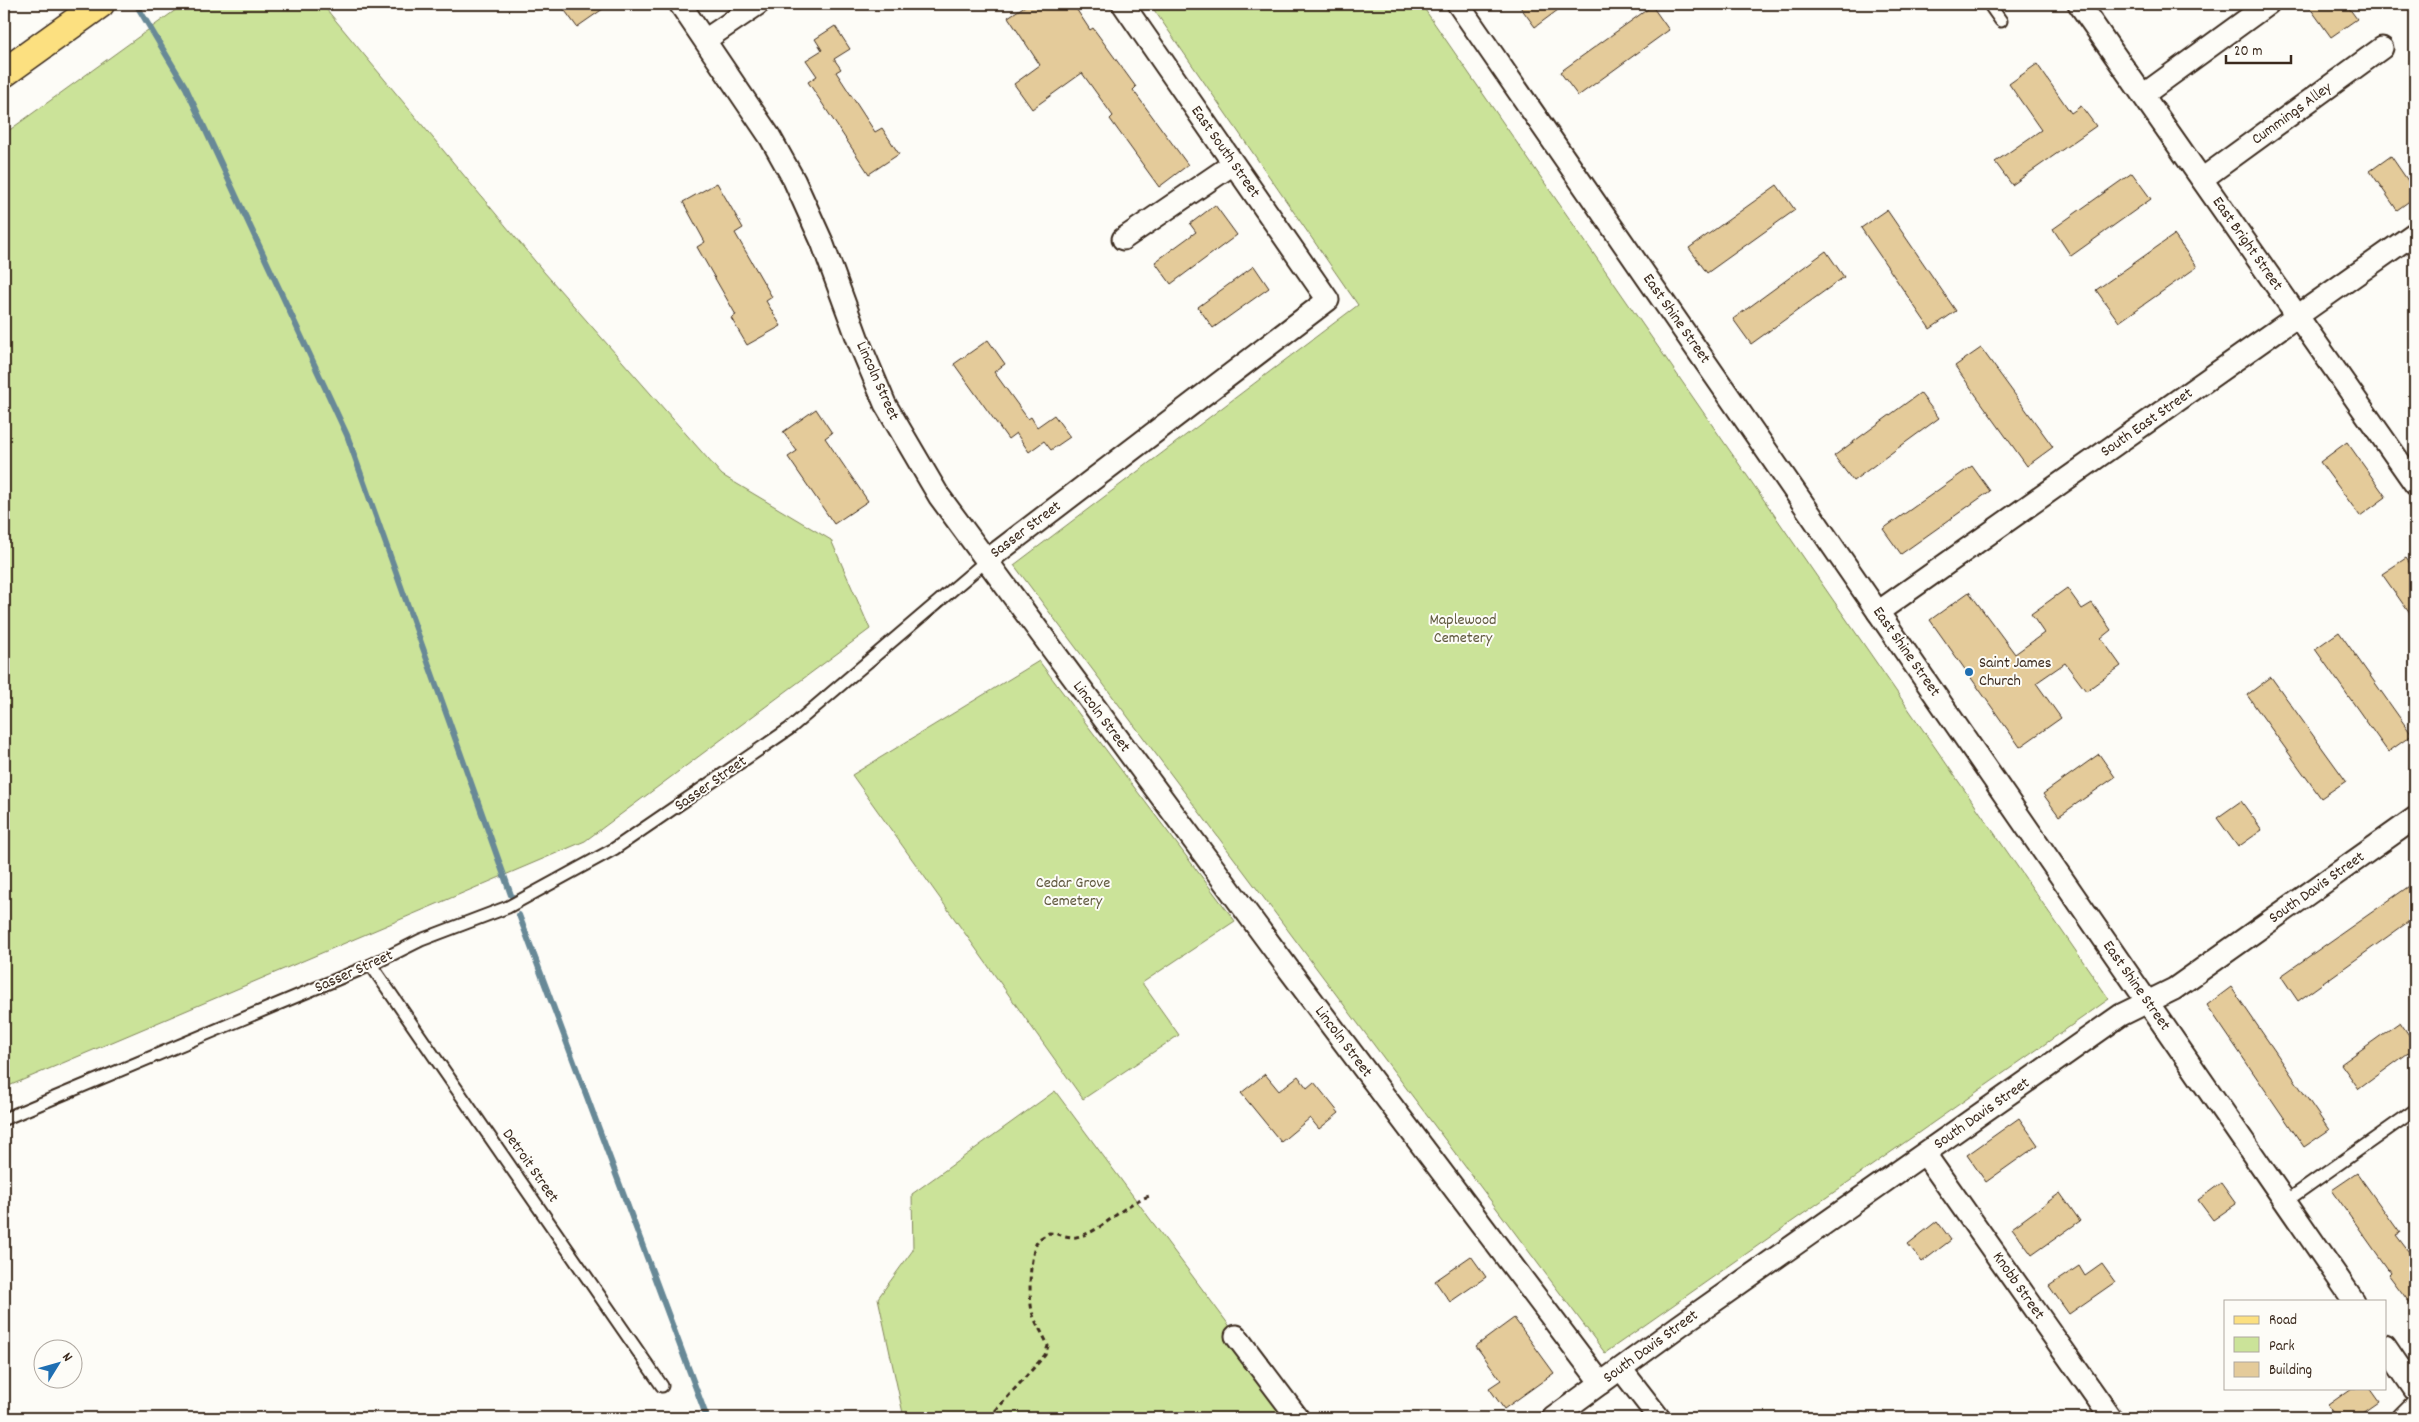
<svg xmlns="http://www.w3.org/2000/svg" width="2419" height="1422" viewBox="0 0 2419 1422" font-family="Dekko,sans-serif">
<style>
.green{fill:#cbe399;stroke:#83865c}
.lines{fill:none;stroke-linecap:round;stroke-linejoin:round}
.stream{stroke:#688997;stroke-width:6}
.building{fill:#e4cb9a;stroke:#3b2a1e}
.lane-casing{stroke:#3b2a1e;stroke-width:15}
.street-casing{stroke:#3b2a1e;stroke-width:25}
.primary-casing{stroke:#3b2a1e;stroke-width:31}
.path{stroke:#3b2a1e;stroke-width:3;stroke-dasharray:5 4;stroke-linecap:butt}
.lane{stroke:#fdfcf7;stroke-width:11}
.street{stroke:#fdfcf7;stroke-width:21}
.primary{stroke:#fce080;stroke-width:28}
.poi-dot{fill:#1f6fb2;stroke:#fdfcf7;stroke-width:2}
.labels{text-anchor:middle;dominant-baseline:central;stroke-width:4;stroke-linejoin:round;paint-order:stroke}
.street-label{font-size:16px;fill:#3b2a1e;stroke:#fdfcf7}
.park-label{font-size:16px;fill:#5f583d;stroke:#fdfcf7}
.poi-label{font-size:16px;fill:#3b2a1e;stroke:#fdfcf7;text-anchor:start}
</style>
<rect width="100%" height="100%" fill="#fdfcf7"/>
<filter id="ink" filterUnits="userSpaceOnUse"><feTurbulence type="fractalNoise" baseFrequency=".02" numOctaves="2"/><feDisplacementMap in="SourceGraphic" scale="10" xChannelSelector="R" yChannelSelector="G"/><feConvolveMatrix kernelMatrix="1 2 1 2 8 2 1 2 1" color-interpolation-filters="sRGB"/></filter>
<g filter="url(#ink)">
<!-- green -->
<g class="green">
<polygon points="184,4 322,4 544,272 722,475 831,540 870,629 585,841 4,1088 4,134"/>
<polygon points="1150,4 1421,4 2109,999 1605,1353 1014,565 1358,305"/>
<polygon points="1039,661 1235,921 1142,983 1179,1035 1083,1099 852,775"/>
<polygon points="1055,1091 1298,1418 904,1418 878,1298 913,1250 912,1194"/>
</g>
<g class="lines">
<!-- stream -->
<g class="stream">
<polyline points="136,4 186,88 347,435 511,895"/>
<polyline points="519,915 707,1418"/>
</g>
</g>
<!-- building -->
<g class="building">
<polygon points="560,4 610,4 577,27"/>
<polygon points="1028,4 1073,4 1090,30 1093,28 1136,87 1133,90 1188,165 1159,187 1110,119 1113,116 1082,73 1032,109 1014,84 1040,65 1008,17"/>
<polygon points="1518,4 1566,4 1535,27"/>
<polygon points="2307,4 2346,4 2357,19 2331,37"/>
<polygon points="1652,6 1669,30 1578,96 1560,72"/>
<polygon points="835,26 850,49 834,59 841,69 836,72 875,132 882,128 899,154 869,174 808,82 817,76 806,60 822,50 815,39"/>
<polygon points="2037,64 2071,113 2081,106 2096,126 2012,185 1995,162 2041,130 2009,84"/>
<polygon points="2391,156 2415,191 2415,197 2397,210 2370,171"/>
<polygon points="2132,173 2151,199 2071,256 2053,229"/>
<polygon points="717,183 743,228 735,233 772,297 766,301 781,326 747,345 731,318 736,315 697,247 705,242 683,202"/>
<polygon points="1777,185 1795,210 1707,273 1689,248"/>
<polygon points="1215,205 1237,235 1171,284 1155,262 1196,232 1190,224"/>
<polygon points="1887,210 1956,311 1930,329 1861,228"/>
<polygon points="2174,235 2197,267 2119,322 2096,290"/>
<polygon points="1826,251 1844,277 1751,344 1733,319"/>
<polygon points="1254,266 1269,288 1213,328 1198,307"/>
<polygon points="988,340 1005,364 994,372 1028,419 1031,417 1037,427 1054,415 1070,437 1051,450 1044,441 1029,452 1016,433 1008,439 954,364"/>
<polygon points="1981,348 2053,447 2027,466 1955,366"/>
<polygon points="1920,393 1939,418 1853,481 1834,456"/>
<polygon points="816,409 832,433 825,438 868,501 834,524 788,457 797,451 783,432"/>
<polygon points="2347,442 2386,497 2360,516 2320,462"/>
<polygon points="1972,466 1990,491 1901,554 1883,529"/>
<polygon points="2406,558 2415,571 2415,621 2382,574"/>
<polygon points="2067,588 2082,609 2092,603 2111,630 2101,638 2121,666 2086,691 2065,663 2036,683 2061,718 2020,747 1930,620 1969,592 2015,654 2044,633 2031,614"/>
<polygon points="2339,632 2412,735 2388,752 2315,649"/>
<polygon points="2271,677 2346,781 2321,798 2247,695"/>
<polygon points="2099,754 2115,777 2059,816 2043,794"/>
<polygon points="2241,801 2262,830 2238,847 2217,818"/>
<polygon points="2415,882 2415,917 2298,1001 2281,976"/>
<polygon points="2231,987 2329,1130 2304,1147 2207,1005"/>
<polygon points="2400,1022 2415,1044 2415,1048 2359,1089 2341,1064"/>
<polygon points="1265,1074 1279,1091 1298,1076 1307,1088 1314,1082 1339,1113 1319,1129 1310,1118 1281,1142 1241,1093"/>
<polygon points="2019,1118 2038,1145 1986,1182 1967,1155"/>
<polygon points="2357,1173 2400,1233 2396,1235 2415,1260 2415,1310 2388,1274 2390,1272 2332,1190"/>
<polygon points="2221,1183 2236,1204 2213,1220 2198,1200"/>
<polygon points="2060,1193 2080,1221 2032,1255 2012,1228"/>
<polygon points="1937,1221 1951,1240 1922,1262 1908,1244"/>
<polygon points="1471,1256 1486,1277 1450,1302 1435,1281"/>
<polygon points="2102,1264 2115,1282 2069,1314 2049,1286 2079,1266 2085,1276"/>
<polygon points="1514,1318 1554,1373 1504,1409 1489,1388 1501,1380 1476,1346"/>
<polygon points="2352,1388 2369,1388 2379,1402 2356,1418 2338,1418 2328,1405"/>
</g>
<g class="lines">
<defs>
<g id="lane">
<polyline points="1989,4 2001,21"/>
<polyline points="371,965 662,1386"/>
<polyline points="4,1119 371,965 421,940 508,907 614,849 789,729 986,561"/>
<polyline points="2285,1202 2415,1110"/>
</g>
<g id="street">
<polyline points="680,4 770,137 794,180 822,242 858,340 885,404 939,496 1290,971 1601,1383"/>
<polyline points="1458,4 2354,1301"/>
<polyline points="2079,4 2415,484"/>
<polyline points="705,40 758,4"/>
<polyline points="2143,95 2268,4"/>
<polyline points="2202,179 2382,48"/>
<polyline points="1123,239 1233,164"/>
<polyline points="986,561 1328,300 1123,4"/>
<polyline points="1878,612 2415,233"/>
<polyline points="1925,1154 2111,1418"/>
<polyline points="1236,1336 1298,1418"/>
<polyline points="2385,1346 2415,1390"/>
<polyline points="1621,1369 1659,1418"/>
<polyline points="1553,1418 1679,1326 2121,1015 2174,989 2415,818"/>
<polyline points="2403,1418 2415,1406"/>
</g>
<polyline id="primary" points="4,73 100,4"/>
</defs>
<!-- lane casing -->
<use href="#lane" class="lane-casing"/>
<!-- street casing -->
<use href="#street" class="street-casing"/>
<!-- primary casing -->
<use href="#primary" class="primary-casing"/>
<!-- path -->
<path class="path" d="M 989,1418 L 1045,1355 L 1048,1346 C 1044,1335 1037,1326 1033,1315 C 1028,1300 1029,1251 1039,1239 C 1042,1237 1046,1235 1049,1233 C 1058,1233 1068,1238 1076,1237 C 1104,1232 1122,1203 1150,1196"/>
<!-- lane -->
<use href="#lane" class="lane"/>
<!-- street -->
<use href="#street" class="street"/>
<!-- primary -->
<use href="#primary" class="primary"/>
</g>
</g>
<!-- markers -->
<circle class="poi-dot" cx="1969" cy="672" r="5"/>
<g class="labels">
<!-- street labels -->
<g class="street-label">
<text transform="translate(2292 114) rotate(-36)">Cummings Alley</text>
<text transform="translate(1225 152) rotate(55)">East South Street</text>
<text transform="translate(2247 244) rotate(55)">East Bright Street</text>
<text transform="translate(1676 319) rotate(55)">East Shine Street</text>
<text transform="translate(877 381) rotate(66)">Lincoln Street</text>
<text transform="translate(2147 423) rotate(-35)">South East Street</text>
<text transform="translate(1026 530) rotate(-37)">Sasser Street</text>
<text transform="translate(1906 652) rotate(55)">East Shine Street</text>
<text transform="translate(1101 717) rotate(53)">Lincoln Street</text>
<text transform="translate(711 784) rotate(-35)">Sasser Street</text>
<text transform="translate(2317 888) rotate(-35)">South Davis Street</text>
<text transform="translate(354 972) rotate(-24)">Sasser Street</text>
<text transform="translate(2136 986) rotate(55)">East Shine Street</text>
<text transform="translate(1343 1042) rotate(53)">Lincoln Street</text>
<text transform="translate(1982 1114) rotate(-35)">South Davis Street</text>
<text transform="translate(530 1166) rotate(55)">Detroit Street</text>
<text transform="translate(2018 1286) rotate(55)">Knobb Street</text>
<text transform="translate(1651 1347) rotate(-36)">South Davis Street</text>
</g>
<!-- park labels -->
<g class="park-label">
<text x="1463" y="620">Maplewood<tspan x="1463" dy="18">Cemetery</tspan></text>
<text x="1073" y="883">Cedar Grove<tspan x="1073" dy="18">Cemetery</tspan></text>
</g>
<!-- poi labels -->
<g class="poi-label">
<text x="1979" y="663">Saint James<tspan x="1979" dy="18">Church</tspan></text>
</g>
</g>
<!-- margin -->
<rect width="2419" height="1422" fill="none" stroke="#fdfcf7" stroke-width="20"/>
<rect x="10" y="10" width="2399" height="1402" fill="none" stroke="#3b2a1e" stroke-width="2" filter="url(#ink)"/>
<!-- legend -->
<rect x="2224" y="1300" width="162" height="90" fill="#fdfcf7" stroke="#afa8a0"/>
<rect x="2234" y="1316" width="25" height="8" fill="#fce080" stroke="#afa8a0"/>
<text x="2269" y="1324" font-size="15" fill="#3b2a1e">Road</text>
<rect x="2234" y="1337" width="25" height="15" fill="#cbe399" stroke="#afa8a0"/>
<text x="2269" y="1350" font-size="15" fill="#3b2a1e">Park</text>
<rect x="2234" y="1362" width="25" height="15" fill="#e4cb9a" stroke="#afa8a0"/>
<text x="2269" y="1374" font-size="15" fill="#3b2a1e">Building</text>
<!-- north arrow -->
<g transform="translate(58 1364) rotate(53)"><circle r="24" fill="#fdfcf7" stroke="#afa8a0"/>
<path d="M0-4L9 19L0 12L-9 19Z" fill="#1f6fb2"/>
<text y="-8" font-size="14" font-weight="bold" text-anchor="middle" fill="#3b2a1e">N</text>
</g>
<!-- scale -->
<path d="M2226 55v8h65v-8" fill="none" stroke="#3b2a1e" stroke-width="2.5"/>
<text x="2234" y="55" font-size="15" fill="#3b2a1e" stroke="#fdfcf7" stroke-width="4" paint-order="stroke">20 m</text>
</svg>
